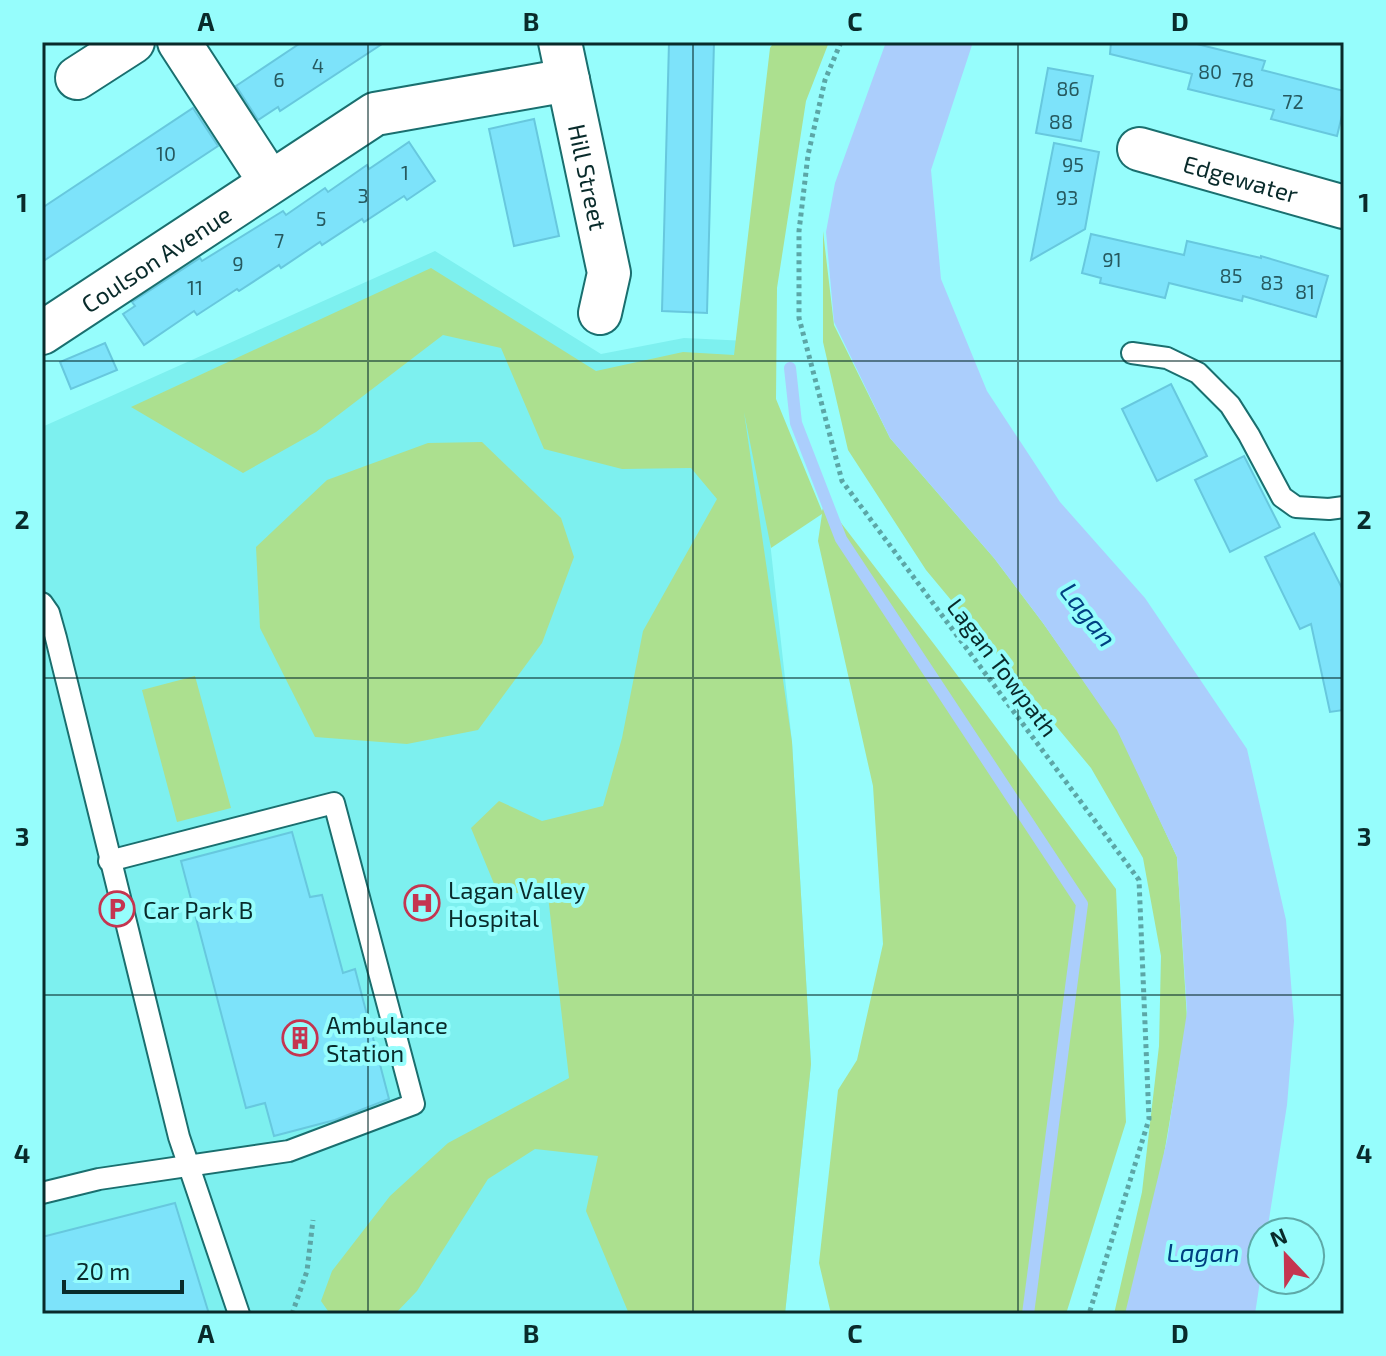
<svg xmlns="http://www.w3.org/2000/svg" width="1386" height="1356" viewBox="0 0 1386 1356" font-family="'Exo 2',sans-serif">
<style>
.built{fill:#7df0ef}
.green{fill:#ace08f}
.water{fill:#abcefc}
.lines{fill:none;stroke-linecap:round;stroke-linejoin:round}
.stream{stroke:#abcefc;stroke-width:12}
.building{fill:#7de3fa;stroke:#67c8de;stroke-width:2}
.lane-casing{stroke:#1a6f6f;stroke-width:24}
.street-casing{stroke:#1a6f6f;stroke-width:46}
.path{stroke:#5ca6a6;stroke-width:5;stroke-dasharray:4 4;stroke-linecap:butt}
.lane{stroke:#fff;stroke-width:20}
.street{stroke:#fff;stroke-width:42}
.grid{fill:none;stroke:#092b2b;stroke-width:2;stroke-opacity:0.55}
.labels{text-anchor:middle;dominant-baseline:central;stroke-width:8;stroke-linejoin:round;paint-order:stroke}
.number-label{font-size:20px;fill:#26595f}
.street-label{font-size:24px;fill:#092b2b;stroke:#96fdfc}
.poi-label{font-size:24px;fill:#092b2b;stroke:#96fdfc;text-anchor:start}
.water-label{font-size:26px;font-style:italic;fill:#004081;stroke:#96fdfc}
.neatline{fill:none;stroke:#092b2b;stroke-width:3}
.grid-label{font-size:26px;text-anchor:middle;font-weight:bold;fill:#092b2b}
</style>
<rect width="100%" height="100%" fill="#96fdfc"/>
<!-- built -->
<polygon class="built" points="435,251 601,354 684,338 748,341 792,742 811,1064 785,1314 42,1314 42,427"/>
<!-- green -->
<g class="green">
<polygon points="774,42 829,42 806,101 777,288 776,399 822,511 825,502 937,648 1116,889 1126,1122 1066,1314 831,1314 819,1263 838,1090 857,1060 883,944 873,786 818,541 822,514 771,548 744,412 792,742 811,1064 785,1314 629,1314 586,1211 598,1156 535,1149 488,1179 417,1291 395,1314 330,1314 321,1301 332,1271 390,1196 448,1143 569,1078 548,896 497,891 471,828 499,801 542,821 603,806 622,738 643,631 717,499 691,468 622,469 544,449 501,348 443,335 316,432 243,473 131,407 431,268 596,371 683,352 734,355 770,48"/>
<polygon points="823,231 834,325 890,438 994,558 1043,623 1118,730 1177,857 1187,1019 1160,1178 1126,1314 1114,1314 1142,1192 1159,1046 1161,956 1143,858 1091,768 926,570 848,450 823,342"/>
<polygon points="482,442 561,518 574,557 542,643 478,730 407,744 315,737 260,628 256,547 327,480 428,443"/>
<polygon points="195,676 231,808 177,822 142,690"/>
</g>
<!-- water -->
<polygon class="water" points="886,42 973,42 931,170 941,279 987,391 1060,502 1145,598 1247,749 1286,920 1294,1021 1287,1105 1267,1232 1262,1232 1262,1268 1255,1314 1125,1314 1167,1140 1187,1012 1177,857 1117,730 1043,623 994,558 890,438 834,322 826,232 835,183"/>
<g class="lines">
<!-- stream -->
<polyline class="stream" points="790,368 796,423 841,539 1082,904 1028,1314"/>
</g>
<!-- building -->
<g class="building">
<polygon points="302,42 385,42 280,111 278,107 258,120 236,86"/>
<polygon points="669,42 714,42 707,313 662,311"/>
<polygon points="1111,42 1189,42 1265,61 1262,70 1344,91 1344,107 1337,136 1271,119 1274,110 1188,89 1192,74 1110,54"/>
<polygon points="1048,68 1093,76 1081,141 1036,133"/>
<polygon points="193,108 218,146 42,262 42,208"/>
<polygon points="534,119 559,236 514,246 489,129"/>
<polygon points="409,142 435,181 407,200 404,196 364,222 362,219 322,245 320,242 281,268 279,265 239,291 237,289 197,315 194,311 144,345 123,314 135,306 132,302 200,258 202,261 283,211 286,215 325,188 328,192 367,165 369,169"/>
<polygon points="1054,143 1099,152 1085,229 1031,260"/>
<polygon points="1091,234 1184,255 1187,241 1261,258 1261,256 1328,276 1316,317 1243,296 1242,301 1169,283 1165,298 1100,283 1101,278 1082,273"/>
<polygon points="105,343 117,370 71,389 60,362"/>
<polygon points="1171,384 1207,456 1157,481 1122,409"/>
<polygon points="1244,456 1280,527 1230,552 1195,480"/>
<polygon points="1314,533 1344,592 1344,710 1330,712 1311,624 1300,629 1265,557"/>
<polygon points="292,832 310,897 322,895 343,973 355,969 389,1099 335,1120 274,1136 265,1103 246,1108 181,861"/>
<polygon points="175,1203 209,1314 42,1314 42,1237"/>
</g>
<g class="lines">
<defs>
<g id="lane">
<polyline points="1132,353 1167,358 1198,373 1230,405 1249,435 1282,497 1296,507 1329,509 1344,507"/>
<polyline points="42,603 49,613 56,638 179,1137 239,1314"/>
<polyline points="42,1193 99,1179 289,1151 414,1104 334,803 109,861"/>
</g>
<g id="street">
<polyline points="179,42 270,182"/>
<path id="s1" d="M 560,42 L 609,273 L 600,313"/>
<polyline points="77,78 133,42"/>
<path id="s2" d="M 1139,149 L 1344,207"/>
<path id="s3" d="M 42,333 L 375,114 L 568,80"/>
</g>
</defs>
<!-- lane casing -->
<use href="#lane" class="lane-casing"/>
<!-- street casing -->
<use href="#street" class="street-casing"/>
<!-- path -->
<g class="path">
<polyline points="841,42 825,80 808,155 799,231 799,318 842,481 1139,880 1149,1119 1089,1314"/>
<polyline points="292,1314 307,1271 313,1220"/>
</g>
<!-- lane -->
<use href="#lane" class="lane"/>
<!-- street -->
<use href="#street" class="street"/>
</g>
<!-- grid -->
<path class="grid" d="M 368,42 L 368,1314M 693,42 L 693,1314M 1018,42 L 1018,1314M 42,361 L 1344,361M 42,678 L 1344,678M 42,995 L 1344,995"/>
<!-- icons -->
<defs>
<symbol id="hospital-ring" viewBox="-11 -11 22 22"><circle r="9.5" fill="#96fdfc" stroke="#c53550" stroke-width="1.5"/><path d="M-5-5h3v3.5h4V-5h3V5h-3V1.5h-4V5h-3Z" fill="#c53550"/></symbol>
<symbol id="parking-ring" viewBox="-11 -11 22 22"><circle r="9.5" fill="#96fdfc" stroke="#c53550" stroke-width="1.5"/><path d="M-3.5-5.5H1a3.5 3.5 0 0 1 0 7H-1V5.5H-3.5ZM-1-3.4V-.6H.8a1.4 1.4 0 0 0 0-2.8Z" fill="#c53550"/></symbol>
<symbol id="building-ring" viewBox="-11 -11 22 22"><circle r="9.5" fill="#96fdfc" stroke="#c53550" stroke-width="1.5"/><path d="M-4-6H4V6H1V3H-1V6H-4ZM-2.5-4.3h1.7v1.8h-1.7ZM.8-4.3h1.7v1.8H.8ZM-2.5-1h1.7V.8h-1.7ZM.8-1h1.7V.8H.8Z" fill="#c53550"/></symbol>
</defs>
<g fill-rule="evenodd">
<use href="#hospital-ring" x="402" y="883" width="40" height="40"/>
<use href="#parking-ring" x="97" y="889" width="40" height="40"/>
<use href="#building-ring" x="280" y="1018" width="40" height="40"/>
</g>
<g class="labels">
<!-- number labels -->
<g class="number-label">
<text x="318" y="65">4</text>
<text x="1210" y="71">80</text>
<text x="279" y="79">6</text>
<text x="1243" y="79">78</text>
<text x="1068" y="88">86</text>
<text x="1293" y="101">72</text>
<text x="1061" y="121">88</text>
<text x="166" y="153">10</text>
<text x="1073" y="164">95</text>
<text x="405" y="172">1</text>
<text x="363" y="195">3</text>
<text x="1067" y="197">93</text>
<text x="321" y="218">5</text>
<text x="279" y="240">7</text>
<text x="1112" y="259">91</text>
<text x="238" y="263">9</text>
<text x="1231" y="275">85</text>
<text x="1272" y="282">83</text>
<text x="195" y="287">11</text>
<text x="1305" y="291">81</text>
</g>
<!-- street labels -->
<g class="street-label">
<text stroke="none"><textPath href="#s1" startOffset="138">Hill Street</textPath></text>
<text stroke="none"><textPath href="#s2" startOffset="106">Edgewater</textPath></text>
<text stroke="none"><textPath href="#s3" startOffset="136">Coulson Avenue</textPath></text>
<text transform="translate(1003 667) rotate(53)">Lagan Towpath</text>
</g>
<!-- poi labels -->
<g class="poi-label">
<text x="448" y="889">Lagan Valley<tspan x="448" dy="28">Hospital</tspan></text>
<text x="143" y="909">Car Park B</text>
<text x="326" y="1024">Ambulance<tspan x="326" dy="28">Station</tspan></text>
</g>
<!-- water labels -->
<g class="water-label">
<text transform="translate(1089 614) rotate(52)">Lagan</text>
<text x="1203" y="1251">Lagan</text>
</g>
</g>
<!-- border -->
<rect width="1386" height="1356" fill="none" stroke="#96fdfc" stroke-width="88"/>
<!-- north arrow -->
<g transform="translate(1286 1256) rotate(338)"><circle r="38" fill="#96fdfc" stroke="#5ea9a8" stroke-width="2"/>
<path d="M0-6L14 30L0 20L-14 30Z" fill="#c53550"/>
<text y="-12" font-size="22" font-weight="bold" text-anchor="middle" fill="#092b2b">N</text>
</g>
<!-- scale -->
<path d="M64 1280v12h118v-12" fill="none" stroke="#092b2b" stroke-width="4"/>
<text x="76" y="1280" font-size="24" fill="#092b2b" stroke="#96fdfc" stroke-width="6" paint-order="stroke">20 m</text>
<rect x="44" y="44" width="1298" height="1268" class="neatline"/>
<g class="grid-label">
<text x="206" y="31">A</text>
<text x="531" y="31">B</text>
<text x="855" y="31">C</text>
<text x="1180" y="31">D</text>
<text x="22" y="212">1</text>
<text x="1364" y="212">1</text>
<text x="22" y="529">2</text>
<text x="1364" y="529">2</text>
<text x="22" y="846">3</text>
<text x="1364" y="846">3</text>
<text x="22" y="1163">4</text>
<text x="1364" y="1163">4</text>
<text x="206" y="1343">A</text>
<text x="531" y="1343">B</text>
<text x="855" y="1343">C</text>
<text x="1180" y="1343">D</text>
</g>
</svg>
